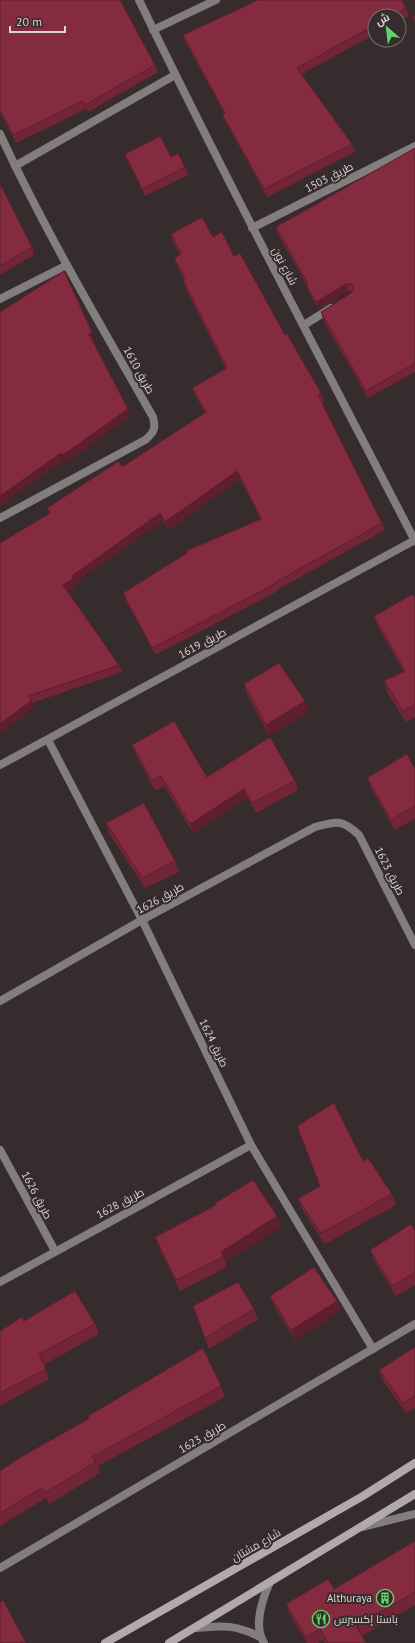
<svg xmlns="http://www.w3.org/2000/svg" width="415" height="1643" viewBox="0 0 415 1643" font-family="'PT Sans',Cairo,sans-serif">
<style>
.lines{fill:none;stroke-linecap:round;stroke-linejoin:round}
.lane{stroke:#827d7e;stroke-width:8}
.street{stroke:#827d7e;stroke-width:8}
.secondary{stroke:#b2a9aa;stroke-width:8}
.wall{fill:#722537}
.shaded-wall{fill:#5d1e2d}
.building{fill:#852b40;stroke:#5d1e2d}
.labels{text-anchor:middle;dominant-baseline:central;stroke-width:4;stroke-linejoin:round;paint-order:stroke}
.street-label{font-size:11px;fill:#dbd5d6;stroke:#362c2d}
.poi-label{font-size:11px;fill:#dbd5d6;stroke:#362c2d;text-anchor:end}
</style>
<rect width="100%" height="100%" fill="#362c2d"/>
<g class="lines">
<!-- lane -->
<g class="lane">
<polyline points="304,325 331,308"/>
<polyline points="362,1527 415,1514"/>
</g>
<!-- street -->
<g class="street">
<path d="M 139,0 C 227,182 322,361 415,541"/>
<polyline points="153,30 216,0"/>
<path d="M 0,134 C 45,231 100,324 153,417 C 156,428 154,433 145,440 L 0,518"/>
<polyline points="15,166 175,75"/>
<polyline points="252,228 415,146"/>
<polyline points="0,299 67,265"/>
<polyline points="48,740 142,920 251,1145 373,1349"/>
<polyline points="0,765 415,540"/>
<path d="M 0,1001 L 142,920 L 315,827 C 336,821 342,819 359,835 L 415,945"/>
<polyline points="0,1150 55,1251"/>
<polyline points="0,1282 251,1145"/>
<polyline points="0,1568 415,1324"/>
<path d="M 196,1628 C 222,1625 237,1625 260,1637"/>
<path d="M 264,1643 C 253,1625 262,1600 270,1582"/>
</g>
<!-- secondary -->
<g class="secondary">
<polyline points="105,1643 363,1496 415,1463"/>
<polyline points="169,1643 415,1494"/>
</g>
</g>
<!-- wall -->
<g class="wall">
<polygon points="0,0 155,65 158,72 88,112 86,109 16,143 0,112"/>
<polygon points="406,8 409,16 399,21 399,16 375,16 375,34 302,74 352,144 355,152 267,197 225,121 222,114 224,113 186,43 183,35"/>
<polygon points="415,148 415,372 368,398 323,320 321,312 351,293 353,291 348,291 319,309 309,293 306,285 307,285 278,235 276,227"/>
<polygon points="125,154 171,157 185,167 188,175 145,196 127,161"/>
<polygon points="0,184 32,247 34,255 0,275"/>
<polygon points="171,234 213,237 234,256 285,335 321,393 324,401 322,402 382,523 385,530 277,590 278,591 155,655 126,601 123,593 187,553 186,551 261,520 240,479 168,530 163,521 75,583 76,586 68,592 119,665 122,672 32,703 34,708 0,733 49,513 47,508 122,467 205,413 195,395 192,388 226,369 185,287 183,280 184,279 177,265 174,258 180,255 173,242"/>
<polygon points="415,598 415,717 406,722 387,692 384,681 404,672 378,627 374,616"/>
<polygon points="244,684 305,701 309,711 269,736 247,694"/>
<polygon points="132,745 207,777 295,781 298,790 256,813 248,798 193,833 164,786 155,791 136,755"/>
<polygon points="415,769 415,819 395,830 371,788 367,778"/>
<polygon points="106,823 175,861 179,872 145,888 109,833"/>
<polygon points="363,1161 392,1194 396,1205 325,1244 302,1209 298,1199"/>
<polygon points="277,1216 281,1227 225,1262 227,1267 180,1291 159,1248 155,1237"/>
<polygon points="415,1231 415,1285 396,1296 374,1260 370,1250"/>
<polygon points="270,1296 337,1301 340,1311 295,1340 274,1306"/>
<polygon points="193,1306 254,1309 258,1319 209,1349"/>
<polygon points="24,1321 95,1324 99,1334 44,1365 49,1379 0,1406 0,1331"/>
<polygon points="415,1347 415,1408 406,1413 383,1381 379,1370"/>
<polygon points="221,1386 225,1397 98,1466 100,1473 49,1504 46,1498 0,1526 0,1471 89,1419 88,1416"/>
<polygon points="415,1541 415,1605 362,1636 366,1643 325,1643 323,1640 318,1643 307,1643 290,1615 286,1604 334,1589"/>
<polygon points="25,1641 26,1643 0,1643"/>
</g>
<!-- shaded-wall -->
<g class="shaded-wall">
<polygon points="346,284 348,291 319,309 316,302"/>
<polygon points="92,332 95,340 92,342 89,334"/>
<polygon points="128,409 131,416 66,463 63,455"/>
<polygon points="61,453 64,460 0,506 0,496"/>
<polygon points="237,471 240,479 168,530 165,522"/>
<polygon points="160,513 163,521 75,583 76,586 66,593 63,585 72,576"/>
<polygon points="29,696 34,708 0,733 0,724"/>
<polygon points="305,701 309,711 269,736 266,725"/>
<polygon points="244,789 248,798 193,833 190,824"/>
<polygon points="277,1216 281,1227 225,1262 221,1252"/>
<polygon points="337,1301 340,1311 295,1340 291,1330"/>
</g>
<!-- building -->
<g class="building">
<polygon points="0,0 120,0 155,65 85,105 83,101 13,135 0,110"/>
<polygon points="258,0 402,0 406,8 392,16 375,16 375,25 297,68 352,144 264,189 222,114 225,113 183,35"/>
<polygon points="415,16 415,22 412,17"/>
<polygon points="160,136 171,157 178,153 185,167 142,189 125,154"/>
<polygon points="415,148 415,363 366,391 321,312 351,293 353,291 353,286 351,284 346,284 316,302 306,285 308,284 276,227"/>
<polygon points="0,184 32,247 0,266"/>
<polygon points="202,217 213,237 222,232 234,256 240,253 285,335 287,334 321,393 318,395 382,523 274,583 275,584 152,648 123,593 187,553 186,551 261,519 237,471 165,522 160,513 72,576 73,579 63,585 119,665 29,696 31,701 0,724 0,543 50,513 47,508 119,461 122,467 206,412 192,388 227,368 183,280 185,278 174,258 181,254 171,234"/>
<polygon points="64,271 92,332 89,334 128,409 63,455 61,453 0,496 0,312"/>
<polygon points="413,594 415,598 415,705 403,711 384,681 405,671 374,616"/>
<polygon points="279,663 305,701 266,725 244,684"/>
<polygon points="174,721 207,777 270,737 295,781 252,803 244,789 190,824 161,776 152,781 132,745"/>
<polygon points="407,754 415,769 415,806 391,820 367,778"/>
<polygon points="144,803 175,861 142,878 106,823"/>
<polygon points="334,1103 363,1161 368,1158 392,1194 321,1233 298,1199 320,1186 297,1126"/>
<polygon points="253,1180 277,1216 221,1252 223,1257 176,1280 155,1237 216,1205 215,1203"/>
<polygon points="411,1224 415,1231 415,1273 392,1286 370,1250"/>
<polygon points="314,1267 337,1301 291,1330 270,1296"/>
<polygon points="238,1282 254,1309 205,1338 193,1306"/>
<polygon points="75,1291 95,1324 39,1354 46,1369 0,1393 0,1331 22,1317 24,1321"/>
<polygon points="415,1347 415,1396 403,1403 379,1370"/>
<polygon points="203,1348 221,1386 92,1457 96,1462 45,1493 42,1488 0,1513 0,1471 21,1457 90,1418 88,1416"/>
<polygon points="415,1541 415,1592 356,1626 366,1643 328,1643 320,1629 306,1637 286,1604 328,1579 334,1589"/>
<polygon points="3,1600 25,1641 20,1643 0,1643 0,1602"/>
</g>
<!-- icons -->
<defs>
<symbol id="building-ring" viewBox="-11 -11 22 22"><circle r="9.5" fill="#362c2d" stroke="#60d56b" stroke-width="1.5"/><path d="M-4-6H4V6H1V3H-1V6H-4ZM-2.5-4.3h1.7v1.8h-1.7ZM.8-4.3h1.7v1.8H.8ZM-2.5-1h1.7V.8h-1.7ZM.8-1h1.7V.8H.8Z" fill="#60d56b"/></symbol>
<symbol id="restaurant-ring" viewBox="-11 -11 22 22"><circle r="9.5" fill="#362c2d" stroke="#60d56b" stroke-width="1.5"/><path d="M-5-6h1v4h1v-4h1v4h1v-4h1v5L-1.5 .5V6h-2V.5L-5-1ZM5-6V6H3V1.5H1.5Q1.5-4 5-6Z" fill="#60d56b"/></symbol>
</defs>
<g fill-rule="evenodd">
<use href="#building-ring" x="375" y="1588" width="20" height="20"/>
<use href="#restaurant-ring" x="311" y="1609" width="20" height="20"/>
</g>
<g class="labels">
<!-- street labels -->
<g class="street-label">
<text transform="translate(329 177) rotate(-27)">طريق 1503</text>
<text transform="translate(285 266) rotate(62)">شارع نون</text>
<text transform="translate(139 370) rotate(61)">طريق 1610</text>
<text transform="translate(202 643) rotate(-28)">طريق 1619</text>
<text transform="translate(390 871) rotate(63)">طريق 1623</text>
<text transform="translate(160 898) rotate(-29)">طريق 1626</text>
<text transform="translate(214 1043) rotate(64)">طريق 1624</text>
<text transform="translate(37 1195) rotate(62)">طريق 1626</text>
<text transform="translate(120 1203) rotate(-28)">طريق 1628</text>
<text transform="translate(202 1437) rotate(-30)">طريق 1623</text>
<text transform="translate(256 1545) rotate(-30)">شارع مشتان</text>
</g>
<!-- poi labels -->
<g class="poi-label">
<text x="372" y="1598">Althuraya</text>
<text x="334" y="1619" text-anchor="start">باستا إكسبرس</text>
</g>
</g>
<!-- north arrow -->
<g transform="translate(387 28) rotate(332)"><circle r="19" fill="#362c2d" stroke="#787071"/>
<path d="M0-3L7 15L0 10L-7 15Z" fill="#60d56b"/>
<text y="-6" font-size="11" font-weight="bold" text-anchor="middle" fill="#dbd5d6">ش</text>
</g>
<!-- scale -->
<path d="M10 26v6h55v-6" fill="none" stroke="#dbd5d6" stroke-width="2"/>
<text x="16" y="26" font-size="12" fill="#dbd5d6" stroke="#362c2d" stroke-width="3" paint-order="stroke">20 m</text>
</svg>
